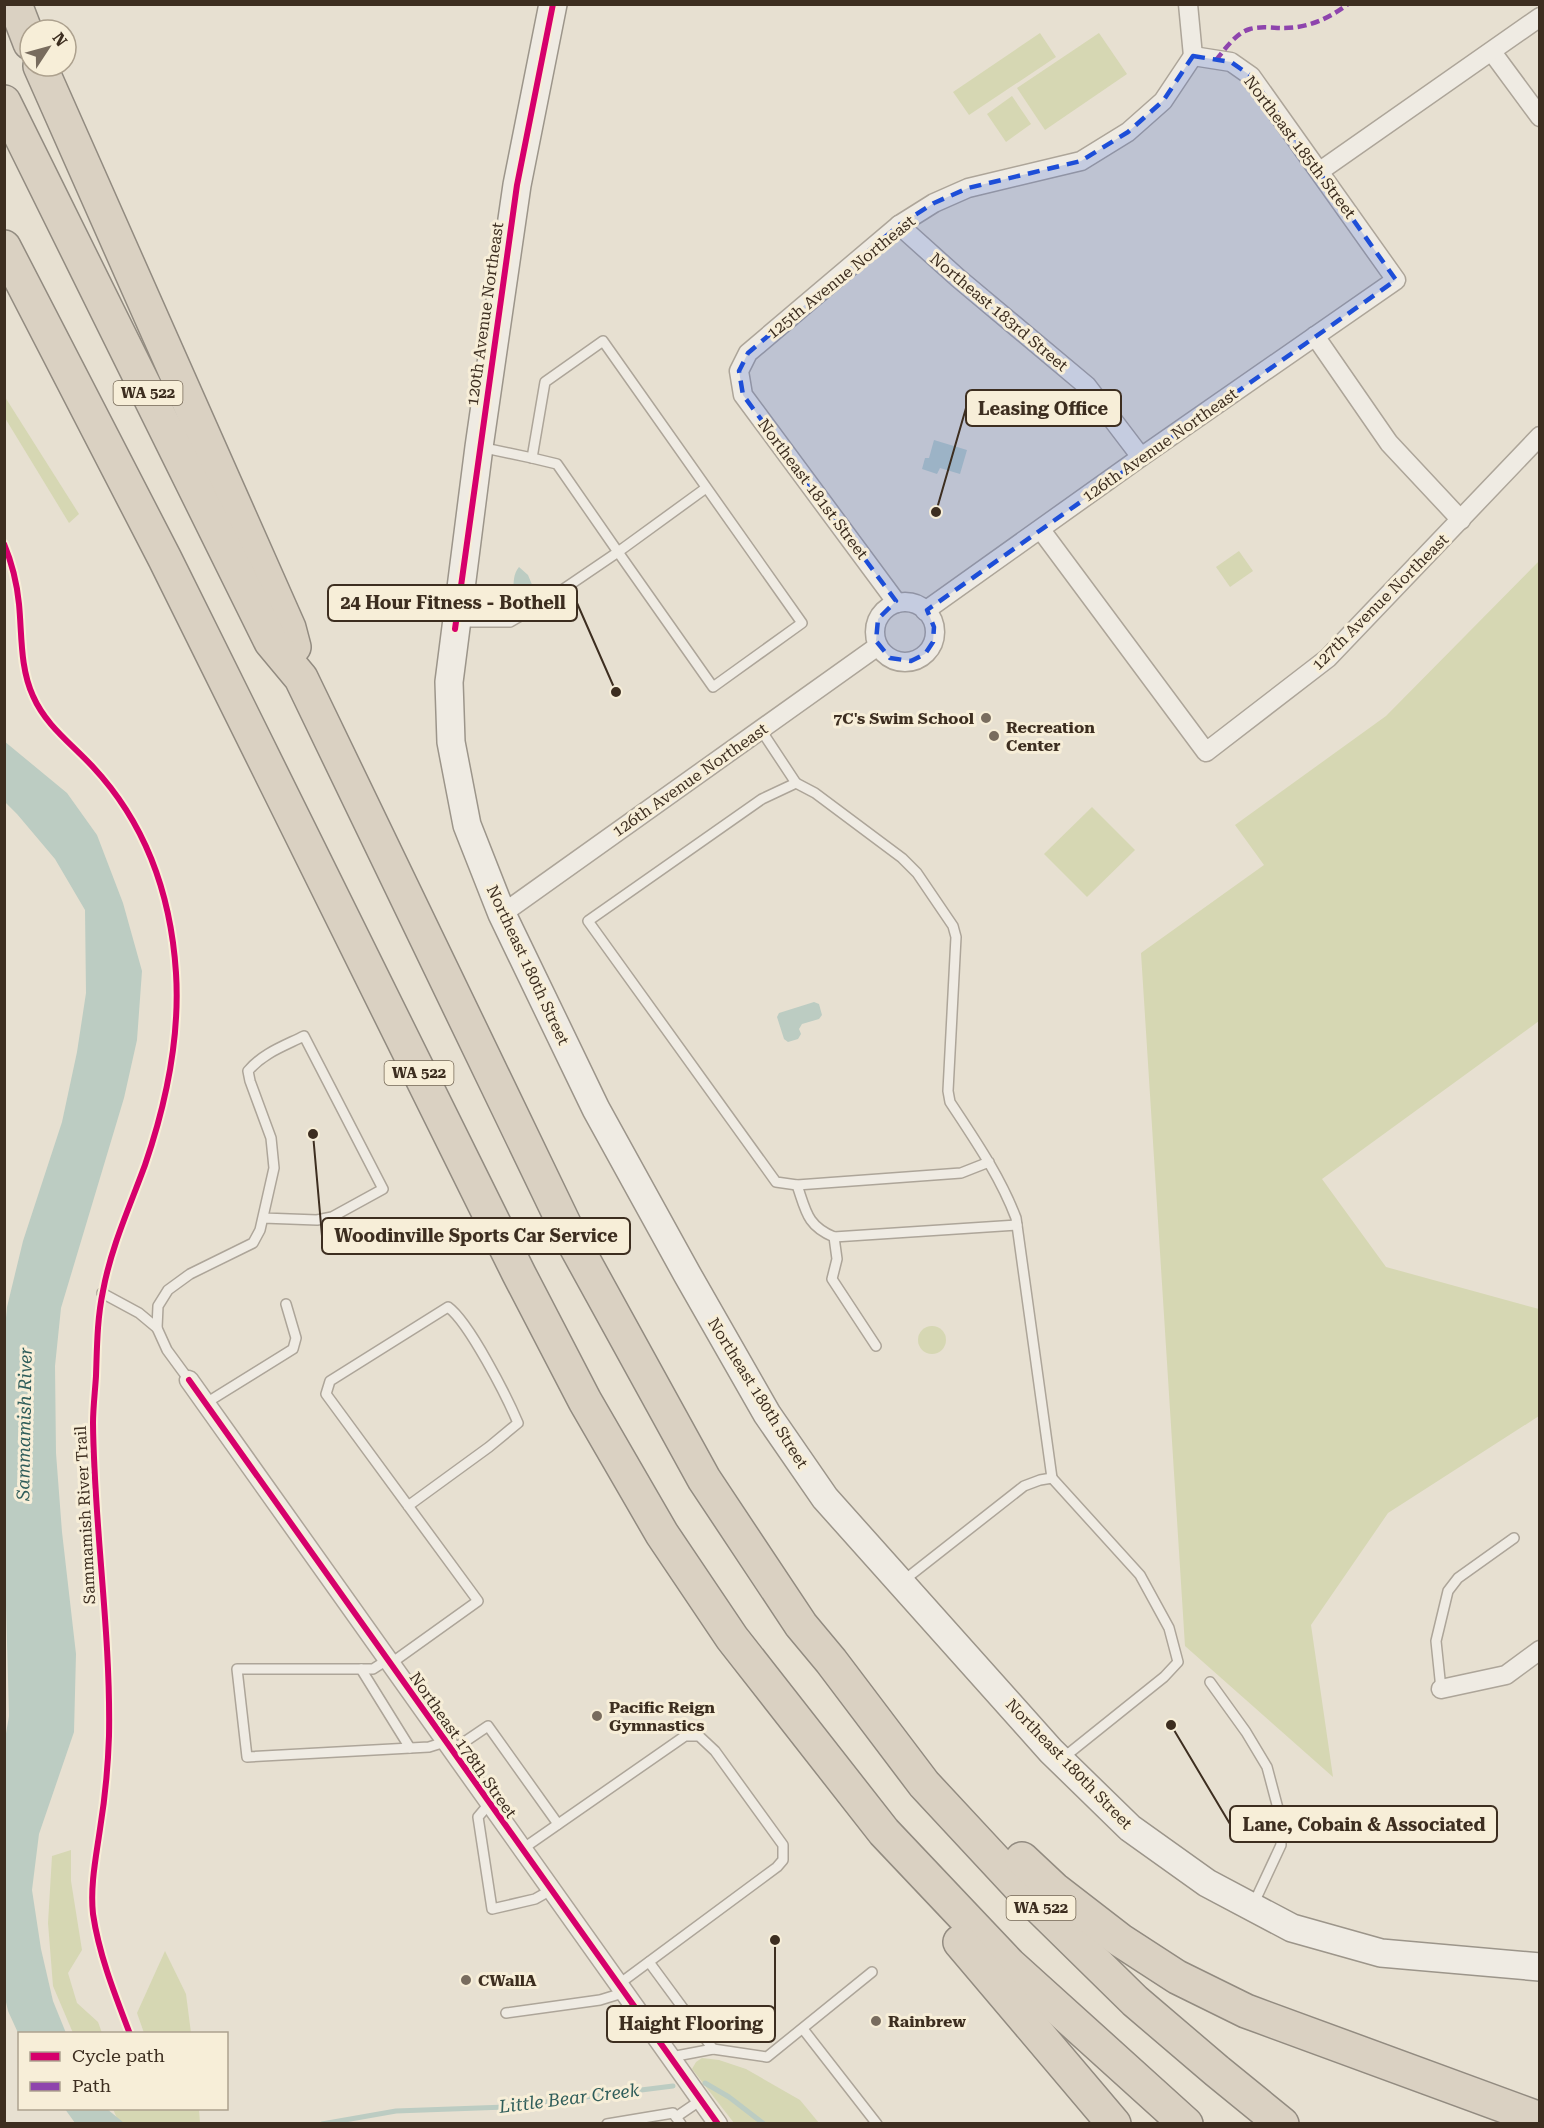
<svg xmlns="http://www.w3.org/2000/svg" width="1544" height="2128" viewBox="0 0 1544 2128" font-family="'Roboto Serif',serif">
<style>
.green{fill:#d6d7b3}
.water{fill:#bcccc2}
.lines{fill:none;stroke-linecap:round;stroke-linejoin:round}
.stream{stroke:#bcccc2;stroke-width:5}
.service-casing{stroke:#ada599;stroke-width:12}
.minor-casing{stroke:#ada599;stroke-width:21}
.secondary-casing{stroke:#9c958a;stroke-width:30}
.motorway-casing{stroke:#928b80;stroke-width:36}
.service{stroke:#efebe3;stroke-width:9}
.minor{stroke:#efebe3;stroke-width:18}
.secondary{stroke:#efebe3;stroke-width:27}
.motorway{stroke:#dad1c2;stroke-width:33}
.quiet{stroke:#8e44ad;stroke-width:4.5;stroke-dasharray:9 4.5;stroke-linecap:butt}
.cycleway-casing{stroke:#f7eed8;stroke-width:10}
.cycleway{stroke:#d6006c;stroke-width:6}
.marked{fill:#1d4ed8;fill-opacity:0.2;stroke:#1d4ed8;stroke-width:4.5;stroke-dasharray:12 8;stroke-linejoin:round}
.poi-dot{fill:#786c5e;stroke:#f7eed8;stroke-width:2}
.labels{text-anchor:middle;dominant-baseline:central;stroke-width:6;stroke-linejoin:round;paint-order:stroke}
.shield{fill:#f7eed8;stroke:#756857;stroke-width:1.5}
.shield-label{font-size:15px;font-weight:bold;fill:#3d2e20}
.street-label{font-size:16px;fill:#3d2e20;stroke:#f7eed8}
.poi-label{font-size:16px;font-weight:bold;fill:#3d2e20;stroke:#f7eed8;text-anchor:start}
.water-label{font-size:18px;font-style:italic;fill:#2f5d5a;stroke:#f7eed8}
.leader{fill:none;stroke:#3d2e20;stroke-width:2}
.callout-dot{fill:#3d2e20;stroke:#f7eed8;stroke-width:2}
.callout{fill:#f7eed8;stroke:#3d2e20;stroke-width:2}
.callout-label{font-size:18px;text-anchor:middle;font-weight:bold;fill:#3d2e20}
</style>
<rect width="100%" height="100%" fill="#e7e0d1"/>
<!-- green -->
<g class="green">
<polygon points="1040,33 1056,57 969,115 953,92"/>
<polygon points="1099,33 1127,74 1045,130 1017,88"/>
<polygon points="1012,96 1031,124 1006,142 987,114"/>
<polygon points="5,397 79,514 69,523 5,418"/>
<polygon points="1239,551 1253,571 1230,587 1216,567"/>
<polygon points="1539,561 1539,1021 1322,1179 1386,1267 1539,1309 1539,1416 1388,1513 1311,1625 1333,1777 1185,1646 1141,953 1264,865 1235,825 1386,716"/>
<polygon points="1092,807 1135,850 1087,897 1044,854"/>
<circle cx="932" cy="1340" r="14"/>
<polygon points="71,1850 71,1881 82,1950 68,1973 77,2003 98,2022 102,2033 73,2033 53,1986 48,1923 52,1856"/>
<polygon points="165,1951 186,1994 191,2033 144,2033 137,2013"/>
<polygon points="702,2058 719,2060 746,2069 800,2100 819,2123 734,2123 692,2069 696,2062"/>
<polygon points="113,2109 199,2109 200,2123 119,2123"/>
</g>
<!-- water -->
<g class="water">
<polygon points="934,440 967,450 960,474 940,468 937,474 922,469 925,458 929,458"/>
<path d="M 519,567 L 528,575 L 533,587 L 528,594 L 519,597 L 513,591 C 514,582 513,574 519,567 Z"/>
<polygon points="4,741 67,793 97,835 123,903 142,971 137,1040 124,1098 61,1308 55,1366 56,1453 62,1532 76,1654 74,1732 39,1834 32,1890 41,1949 53,2001 66,2033 20,2034 19,2035 8,2011 4,1993 4,1745 9,1716 4,1532 4,1340 7,1307 23,1241 62,1122 77,1052 86,993 85,910 55,859 17,814 5,802"/>
<polygon points="814,1002 819,1004 822,1015 819,1019 802,1024 799,1029 801,1034 798,1039 788,1042 784,1039 777,1017 779,1013"/>
<polygon points="65,2109 107,2109 124,2123 75,2123"/>
</g>
<g class="lines">
<!-- stream -->
<g class="stream">
<polyline points="705,2083 729,2097 764,2124"/>
<polyline points="322,2124 396,2111 506,2107 673,2086"/>
</g>
<defs>
<g id="service">
<polyline points="480,447 532,458 557,464 618,552 706,488"/>
<polyline points="458,622 510,622 543,603 618,552 713,687 802,623 603,341 545,382 532,458"/>
<polyline points="761,730 796,783"/>
<path d="M 989,1162 L 961,1173 L 797,1185 L 776,1182 L 588,921 L 762,799 L 796,783 L 815,793 L 902,858 L 917,873 L 953,926 L 956,937 L 948,1091 L 950,1102 C 975,1140 1000,1176 1016,1218 L 1052,1478"/>
<path d="M 797,1185 C 806,1211 807,1226 834,1237 L 837,1259 L 832,1279 L 876,1346"/>
<polyline points="834,1237 1017,1225"/>
<polyline points="102,1293 139,1313 157,1328"/>
<path d="M 189,1380 L 167,1350 L 157,1328 L 158,1306 L 168,1290 L 190,1274 L 253,1243 L 260,1230 L 274,1168 L 271,1138 L 250,1081 L 248,1071 C 263,1053 284,1046 304,1036 L 383,1189 L 332,1217 L 317,1220 L 263,1218"/>
<polyline points="206,1403 293,1349 296,1338 286,1304"/>
<polyline points="903,1581 1024,1486 1040,1480 1052,1478 1140,1575 1169,1628 1178,1662 1164,1677 1063,1758"/>
<polyline points="387,1660 373,1669 237,1669 247,1757 429,1747 445,1742"/>
<path d="M 390,1664 L 478,1601 L 326,1394 L 330,1381 L 448,1307 C 469,1322 507,1397 518,1423 L 489,1447 L 408,1506"/>
<polyline points="361,1669 410,1748"/>
<polyline points="1210,1682 1246,1732 1267,1767 1280,1816 1281,1845 1253,1905"/>
<polyline points="1441,1689 1436,1641 1448,1591 1458,1578 1514,1538"/>
<polyline points="451,1751 488,1726 558,1824"/>
<polyline points="489,1804 478,1817 492,1909 535,1899 551,1890"/>
<polyline points="521,1850 685,1736 699,1736 715,1751 783,1845 783,1860 777,1867 619,1984"/>
<polyline points="649,1962 713,2049"/>
<polyline points="506,2013 600,2000 626,1992"/>
<polyline points="803,2029 877,2124"/>
<polyline points="671,2057 713,2049 767,2057 872,1972"/>
<polyline points="676,2117 701,2100"/>
<polyline points="607,2124 673,2113 681,2124"/>
</g>
<g id="minor">
<polyline points="1188,4 1193,56"/>
<polyline points="1492,52 1540,117"/>
<polyline points="1320,171 1540,17"/>
<polyline points="899,225 958,278 1087,386 1141,457"/>
<polyline points="1315,336 1389,443 1461,520"/>
<polyline points="1041,530 1206,752 1328,658 1540,436"/>
<circle cx="905" cy="632" r="30"/>
<polyline points="897,603 743,395 739,371 748,353 899,225 934,203 968,188 1081,161 1128,132 1163,101 1193,56"/>
<polyline points="925,611 1141,457 1396,280 1251,76 1231,62 1193,56"/>
<polyline points="502,914 878,646"/>
<path d="M 189,1380 C 365,1628 541,1876 718,2124"/>
<polyline points="1441,1689 1506,1675 1540,1650"/>
</g>
<polyline id="secondary" points="553,4 517,185 479,447 449,682 451,742 467,825 502,914 596,1109 687,1274 767,1414 825,1498 1051,1751 1130,1828 1207,1883 1292,1928 1381,1953 1540,1967"/>
<g id="motorway">
<polyline points="15,4 30,43"/>
<polyline points="40,66 289,628 294,647"/>
<polyline points="4,102 271,642 301,678 568,1232 704,1479 801,1625 831,1661 924,1784 1030,1898 1135,2001 1217,2071 1282,2124"/>
<polyline points="4,247 165,559 519,1274 585,1401 662,1534 732,1638 884,1832 1009,1964 1186,2124"/>
<polyline points="1022,1859 1054,1889 1120,1940 1177,1977 1246,2011 1540,2119"/>
<polyline points="960,1942 1114,2124"/>
</g>
</defs>
<!-- service casing -->
<use href="#service" class="service-casing"/>
<!-- minor casing -->
<use href="#minor" class="minor-casing"/>
<!-- secondary casing -->
<use href="#secondary" class="secondary-casing"/>
<!-- motorway casing -->
<use href="#motorway" class="motorway-casing"/>
<!-- service -->
<use href="#service" class="service"/>
<!-- minor -->
<use href="#minor" class="minor"/>
<!-- secondary -->
<use href="#secondary" class="secondary"/>
<!-- motorway -->
<use href="#motorway" class="motorway"/>
<!-- quiet -->
<path class="quiet" d="M 1216,60 C 1225,49 1236,33 1250,29 C 1260,26 1273,28 1283,28 C 1308,28 1328,19 1348,4"/>
<defs>
<g id="cycleway">
<path d="M 4,544 C 12,563 17,584 19,604 C 22,635 20,668 33,696 C 46,726 72,744 93,767 C 147,825 171,895 176,973 C 180,1038 166,1104 145,1165 C 130,1206 111,1247 103,1291 C 97,1319 97,1348 96,1376 C 95,1392 93,1408 93,1423 C 94,1527 111,1632 109,1736 C 108,1767 105,1798 100,1829 C 96,1857 90,1886 93,1914 C 99,1955 115,1995 130,2034"/>
<polyline points="455,629 517,185 553,4"/>
<path d="M 189,1380 C 365,1628 541,1876 718,2124"/>
</g>
</defs>
<!-- cycleway casing -->
<use href="#cycleway" class="cycleway-casing"/>
<!-- cycleway -->
<use href="#cycleway" class="cycleway"/>
</g>
<!-- marked area -->
<path class="marked" d="M 1193,56 L 1231,62 L 1251,76 L 1396,280 L 927,610 L 934,627 L 933,642 L 925,654 L 911,661 L 890,658 L 876,641 L 878,619 L 896,601 L 743,395 L 739,371 L 748,353 L 899,225 L 934,203 L 968,188 L 1081,161 L 1128,132 L 1163,101 Z"/>
<!-- markers -->
<g class="poi-dot">
<circle cx="986" cy="718" r="6"/>
<circle cx="994" cy="736" r="6"/>
<circle cx="597" cy="1716" r="6"/>
<circle cx="466" cy="1980" r="6"/>
<circle cx="876" cy="2021" r="6"/>
</g>
<g class="labels">
<!-- shield labels -->
<g class="shield">
<rect x="113.5" y="381" width="69" height="24" rx="4.5"/>
<rect x="384.5" y="1061" width="69" height="24" rx="4.5"/>
<rect x="1006.5" y="1896" width="69" height="24" rx="4.5"/>
</g>
<g class="shield-label">
<text x="148" y="393">WA 522</text>
<text x="419" y="1073">WA 522</text>
<text x="1041" y="1908">WA 522</text>
</g>
<!-- street labels -->
<g class="street-label">
<text transform="translate(1300 147) rotate(53)">Northeast 185th Street</text>
<text transform="translate(841 277) rotate(-39)">125th Avenue Northeast</text>
<text transform="translate(999 312) rotate(40)">Northeast 183rd Street</text>
<text transform="translate(485 314) rotate(-82)">120th Avenue Northeast</text>
<text transform="translate(1160 445) rotate(-35)">126th Avenue Northeast</text>
<text transform="translate(813 489) rotate(53)">Northeast 181st Street</text>
<text transform="translate(1380 602) rotate(-45)">127th Avenue Northeast</text>
<text transform="translate(690 780) rotate(-35)">126th Avenue Northeast</text>
<text transform="translate(528 965) rotate(65)">Northeast 180th Street</text>
<text transform="translate(758 1393) rotate(58)">Northeast 180th Street</text>
<text transform="translate(85 1515) rotate(-93)">Sammamish River Trail</text>
<text transform="translate(463 1745) rotate(55)">Northeast 178th Street</text>
<text transform="translate(1069 1764) rotate(46)">Northeast 180th Street</text>
</g>
<!-- poi labels -->
<g class="poi-label">
<text x="974" y="718" text-anchor="end">7C's Swim School</text>
<text x="1006" y="727">Recreation<tspan x="1006" dy="18">Center</tspan></text>
<text x="609" y="1707">Pacific Reign<tspan x="609" dy="18">Gymnastics</tspan></text>
<text x="478" y="1980">CWallA</text>
<text x="888" y="2021">Rainbrew</text>
</g>
<!-- water labels -->
<g class="water-label">
<text transform="translate(24 1424) rotate(-89)">Sammamish River</text>
<text transform="translate(569 2098) rotate(-7)">Little Bear Creek</text>
</g>
</g>
<!-- callouts -->
<path class="leader" d="M936 512L966 408M616 692L577 603M313 1134L322 1236M1171 1725L1230 1824M775 1940L775 2024"/>
<g class="callout-dot">
<circle cx="936" cy="512" r="6"/>
<circle cx="616" cy="692" r="6"/>
<circle cx="313" cy="1134" r="6"/>
<circle cx="1171" cy="1725" r="6"/>
<circle cx="775" cy="1940" r="6"/>
</g>
<g class="callout">
<rect x="966" y="390" width="155" height="36" rx="6"/>
<rect x="328" y="585" width="249" height="36" rx="6"/>
<rect x="322" y="1218" width="308" height="36" rx="6"/>
<rect x="1230" y="1806" width="267" height="36" rx="6"/>
<rect x="607" y="2006" width="168" height="36" rx="6"/>
</g>
<g class="callout-label">
<text x="1043" y="415">Leasing Office</text>
<text x="453" y="609">24 Hour Fitness - Bothell</text>
<text x="476" y="1242">Woodinville Sports Car Service</text>
<text x="1364" y="1831">Lane, Cobain &amp; Associated</text>
<text x="691" y="2030">Haight Flooring</text>
</g>
<!-- border -->
<rect width="1544" height="2128" fill="none" stroke="#3d2e20" stroke-width="12"/>
<!-- legend -->
<rect x="18" y="2032" width="210" height="78" fill="#f7eed8" stroke="#ada18e" stroke-width="1.5"/>
<rect x="30" y="2052" width="30" height="9" fill="#d6006c" stroke="#ada18e" stroke-width="1.5"/>
<text x="72" y="2062" font-size="18" fill="#3d2e20">Cycle path</text>
<rect x="30" y="2082" width="30" height="9" fill="#8e44ad" stroke="#ada18e" stroke-width="1.5"/>
<text x="72" y="2092" font-size="18" fill="#3d2e20">Path</text>
<!-- north arrow -->
<g transform="translate(48 48) rotate(54)"><circle r="28" fill="#f7eed8" stroke="#ada18e" stroke-width="1.5"/>
<path d="M0-4.5L10 22L0 15L-10 22Z" fill="#786c5e"/>
<text y="-9" font-size="16" font-weight="bold" text-anchor="middle" fill="#3d2e20">N</text>
</g>
</svg>
